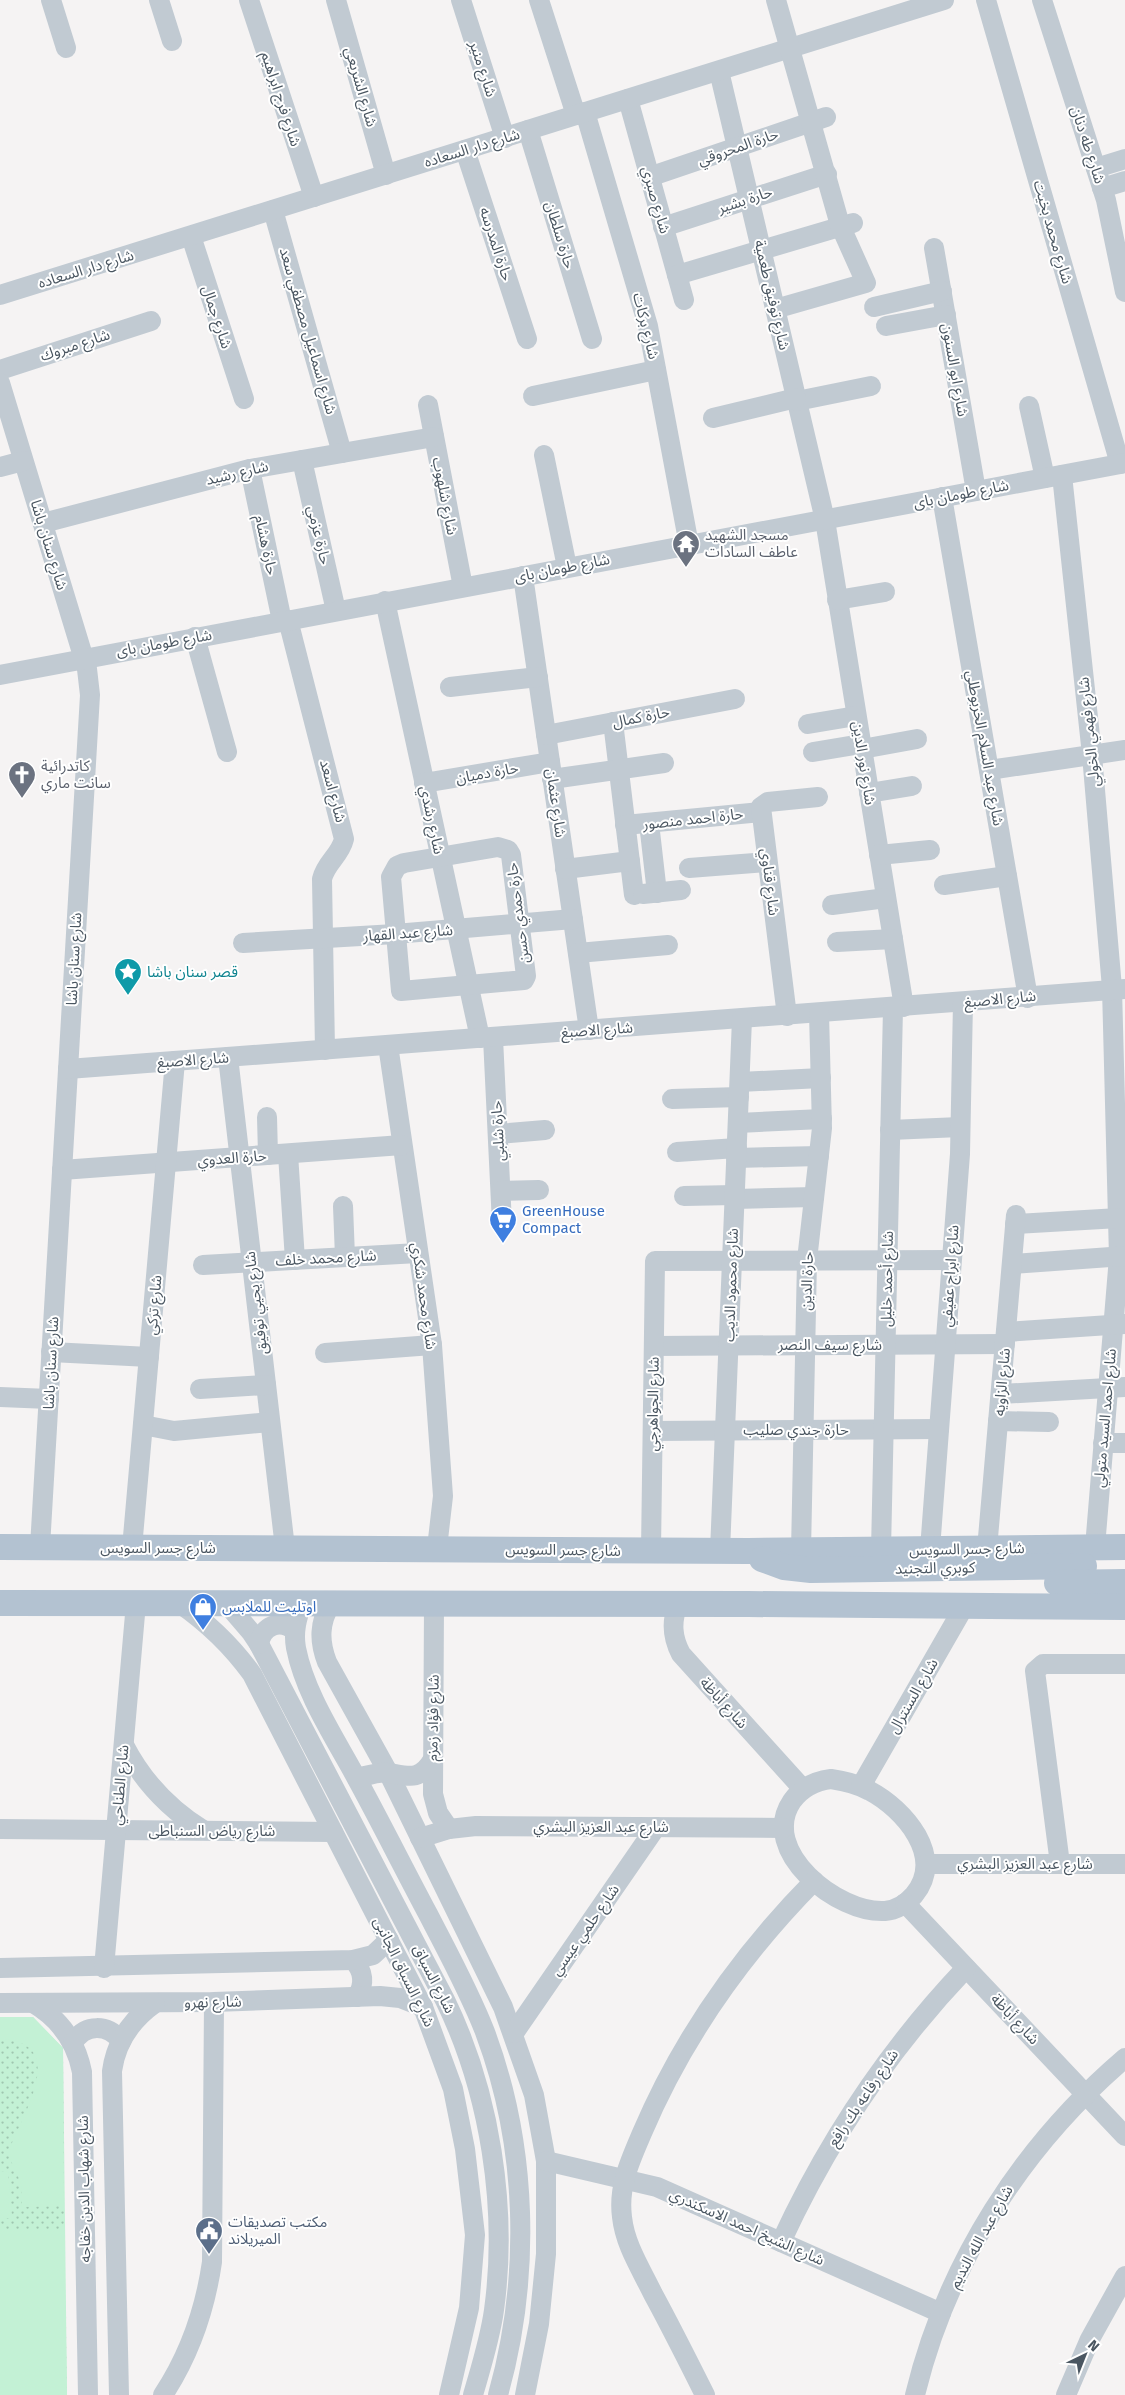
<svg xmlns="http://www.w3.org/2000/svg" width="1125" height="2395" viewBox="0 0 1125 2395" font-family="'Fira Sans','Noto Sans Arabic',sans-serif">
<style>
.grass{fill:url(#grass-dots)}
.garden{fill:#c3f1d5}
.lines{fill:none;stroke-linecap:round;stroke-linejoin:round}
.minor{stroke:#c1cad2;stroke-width:20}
.major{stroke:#b3c2d1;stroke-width:26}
.labels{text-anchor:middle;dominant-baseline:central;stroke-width:4;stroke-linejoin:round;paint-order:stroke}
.street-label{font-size:15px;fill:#4a5661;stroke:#fff}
.worship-label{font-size:15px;fill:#5b616d;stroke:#fff;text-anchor:start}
.culture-label{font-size:15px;fill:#0d838f;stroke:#fff;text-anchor:start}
.shop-label{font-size:15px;fill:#366cbe;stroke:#fff;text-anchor:start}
.service-label{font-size:15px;fill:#4e5e75;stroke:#fff;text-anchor:start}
</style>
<defs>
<pattern id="grass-dots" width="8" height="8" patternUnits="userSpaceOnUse" patternTransform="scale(1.25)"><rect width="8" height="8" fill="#c3f1d5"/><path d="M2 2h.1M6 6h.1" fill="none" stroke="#a0c6b0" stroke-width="1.8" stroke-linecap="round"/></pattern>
</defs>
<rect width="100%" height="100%" fill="#f5f3f3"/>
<!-- grass -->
<polygon class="grass" points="0,2017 33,2017 63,2048 67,2395 0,2395"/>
<!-- garden -->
<g class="garden">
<path d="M 0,2017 L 33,2017 L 63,2048 L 64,2206 L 22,2207 L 21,2183 L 9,2157 L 9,2151 C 21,2116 72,2042 0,2039 Z"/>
<polygon points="0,2171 8,2172 12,2218 0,2219"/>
<polygon points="0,2231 64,2231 67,2395 0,2395"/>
</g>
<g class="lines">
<!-- minor -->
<g class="minor">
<polyline points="51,0 66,48"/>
<polyline points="159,0 172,41"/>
<polyline points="249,0 314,197"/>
<polyline points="336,0 386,175"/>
<polyline points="461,0 505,138"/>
<polyline points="539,0 576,115"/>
<polyline points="986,0 1120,464"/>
<polyline points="1042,0 1106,200 1125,292"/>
<polyline points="719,71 825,520 904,1007"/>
<polyline points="628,99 684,300"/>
<polyline points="585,112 648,326 689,545"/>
<polyline points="528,130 592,339"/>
<polyline points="465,150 527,339"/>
<polyline points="1096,168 1125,159"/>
<polyline points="649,177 826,117"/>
<polyline points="1102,188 1125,181"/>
<polyline points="273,210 342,453"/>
<polyline points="663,227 827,174"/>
<polyline points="191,236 244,399"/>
<polyline points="934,248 976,491"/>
<polyline points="677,275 853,223"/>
<polyline points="0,295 944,0"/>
<polyline points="874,307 942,291"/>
<polyline points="775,309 866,283 840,225 776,0"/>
<polyline points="886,326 946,315"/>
<polyline points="0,370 151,321"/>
<polyline points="0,383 87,669 90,695 40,1547"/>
<polyline points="533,396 656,370"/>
<polyline points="797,401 871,386"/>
<polyline points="428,405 463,587"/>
<polyline points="1029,406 1045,478"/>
<polyline points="713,418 796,398"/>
<polyline points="544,455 567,567"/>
<polyline points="302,460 336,611"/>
<polyline points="0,467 23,461"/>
<polyline points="250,469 282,621"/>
<polyline points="1062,475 1092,755 1112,988 1119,1257 1095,1547"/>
<polyline points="942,497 1028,998"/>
<polyline points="43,523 250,469 434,437"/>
<polyline points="523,576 589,1030"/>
<polyline points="837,600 885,592"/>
<polyline points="385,601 480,1038"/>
<path d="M 288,620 L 344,839 C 340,856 326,862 322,879 L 325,1050"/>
<polyline points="195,637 227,752"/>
<polyline points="0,675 1125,463"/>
<polyline points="450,687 538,677"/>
<polyline points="613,722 634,895"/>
<polyline points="808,724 856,716"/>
<polyline points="546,735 735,699"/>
<polyline points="862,749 917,739"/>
<polyline points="813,752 861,744"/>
<polyline points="989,770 1125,750"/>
<polyline points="552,779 664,763"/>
<polyline points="424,783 550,762"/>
<polyline points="869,793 912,786"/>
<polyline points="649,823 657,893"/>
<polyline points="625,825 761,812"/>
<polygon points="498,847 508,850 511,855 526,976 524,980 401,991 391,877 397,866 404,863"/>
<polyline points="879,855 930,850"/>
<polyline points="689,868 767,862"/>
<polyline points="565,869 630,861"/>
<polyline points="944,885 1007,876"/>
<polyline points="643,894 681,890"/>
<polyline points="832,905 886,898"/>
<polyline points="837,942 893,939"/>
<polyline points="243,943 395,934 573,919"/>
<polyline points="578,953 668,945"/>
<polyline points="787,1016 761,807 768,802 818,797"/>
<polyline points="493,1038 502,1224"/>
<polyline points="388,1045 432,1345 443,1496 437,1548"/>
<polyline points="228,1057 285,1548"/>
<polyline points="68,1069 1125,989"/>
<polyline points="740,1082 821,1078"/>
<polyline points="672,1099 739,1097"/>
<polyline points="267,1117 268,1155"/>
<polyline points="738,1123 822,1119"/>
<polyline points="890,1130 960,1127"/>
<polyline points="498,1134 545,1130"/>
<polyline points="677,1152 737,1148"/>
<polyline points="288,1154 295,1260"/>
<polyline points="736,1158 819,1156"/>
<polyline points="62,1170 402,1145"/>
<polyline points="501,1191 539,1190"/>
<polyline points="684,1196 735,1195"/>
<polyline points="735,1199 814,1197"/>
<polyline points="343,1206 345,1257"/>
<polyline points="1015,1224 1119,1218"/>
<polyline points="1012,1264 1125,1256"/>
<polyline points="203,1265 418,1253"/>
<polyline points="1006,1332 1125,1324"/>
<polyline points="654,1346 1005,1344"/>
<polyline points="51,1352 149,1357"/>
<polyline points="325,1353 432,1345"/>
<polyline points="200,1389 266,1385"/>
<polyline points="1001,1394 1125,1387"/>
<polyline points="0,1397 49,1399"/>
<polyline points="998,1421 1049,1422"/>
<polyline points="143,1425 174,1431 270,1422"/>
<polyline points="653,1431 939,1429"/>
<polyline points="1103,1443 1125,1443"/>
<polyline points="132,1548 175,1061"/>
<polyline points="930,1549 960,1154 963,1002"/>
<polyline points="987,1549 1016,1215"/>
<polyline points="651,1550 655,1261 951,1260"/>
<polyline points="881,1550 893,1008"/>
<polyline points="720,1551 742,1019"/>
<polyline points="801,1551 807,1260 822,1128 819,1013"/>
<path d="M 179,1603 C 208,1623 231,1645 252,1674 L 423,2007 L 453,2089 L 465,2149 L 475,2235 L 469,2308 L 449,2395"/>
<path d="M 302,1603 C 297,1618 293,1632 296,1648 C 305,1694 335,1738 357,1779 C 381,1823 404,1869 428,1914 C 448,1953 469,1991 485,2032 C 528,2147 531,2277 498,2395"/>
<path d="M 331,1603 C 319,1623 319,1641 327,1662 L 388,1772 L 503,2007 L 534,2095 L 546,2161 L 546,2254 L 539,2324 L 525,2395"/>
<path d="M 227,1604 L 251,1632 L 259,1644 L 445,2000 C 490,2092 508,2208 494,2310 C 490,2339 481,2367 473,2395"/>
<polyline points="434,1604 433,1794 438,1813 449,1829"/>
<path d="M 678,1604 C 671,1622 672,1637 681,1654 L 803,1789"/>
<path d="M 259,1644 C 262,1626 280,1618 295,1631"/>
<path d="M 124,1745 C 142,1780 169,1809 203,1830"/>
<path d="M 357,1778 C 366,1776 380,1771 389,1773 C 408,1776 420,1781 432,1761"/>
<path d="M 831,1779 C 845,1781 858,1784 870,1791 C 904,1809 946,1857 914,1895 C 907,1903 897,1910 885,1911 C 838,1914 758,1851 792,1801 C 802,1787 815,1781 831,1779 Z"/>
<polyline points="861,1786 965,1605"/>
<polyline points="0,1829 333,1832"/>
<polyline points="420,1838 449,1829 476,1826 784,1828"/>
<polyline points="926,1864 1125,1864"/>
<polyline points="1060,1864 1035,1671 1043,1664 1125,1664"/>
<polyline points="905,1903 1125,2136"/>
<path d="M 353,1960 C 364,1971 365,1984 357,1997"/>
<polyline points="0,1968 353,1960 373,1955 389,1940"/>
<polyline points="104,1968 136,1603"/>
<polyline points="0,2003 214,2002 380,1996 400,1998 423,2007"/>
<path d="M 33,2003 C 60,2019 76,2041 82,2072 L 88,2395"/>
<polyline points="514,2033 656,1827"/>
<path d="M 73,2043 C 85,2023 108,2024 121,2041"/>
<polyline points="546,2161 657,2187 941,2313"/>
<path d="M 781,2242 C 828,2140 889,2049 966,1968"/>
<path d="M 119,2395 L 112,2071 C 116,2042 131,2020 155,2003"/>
<path d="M 163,2395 C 190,2354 205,2310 212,2262 L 214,2002"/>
<path d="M 705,2395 C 688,2361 671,2327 653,2294 C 641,2269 625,2245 622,2217 C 618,2186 630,2161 642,2133 C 682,2039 742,1954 814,1881"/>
<path d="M 915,2395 C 947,2263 1022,2146 1125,2058"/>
<polyline points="1066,2395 1090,2339 1125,2276"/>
</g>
<!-- major -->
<g class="major">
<polyline points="0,1547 748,1551 1125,1547"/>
<polyline points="762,1559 784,1567 811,1570 1084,1566"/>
<polyline points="1057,1583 1125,1582"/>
<polyline points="0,1603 748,1604 1125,1607"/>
</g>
</g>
<!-- icons -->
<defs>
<symbol id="temple-pin" viewBox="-11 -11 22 30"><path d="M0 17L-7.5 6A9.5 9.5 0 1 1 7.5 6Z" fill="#6b7280" stroke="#fff"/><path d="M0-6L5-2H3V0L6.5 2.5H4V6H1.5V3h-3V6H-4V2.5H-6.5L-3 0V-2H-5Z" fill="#fff"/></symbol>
<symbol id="church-pin" viewBox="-11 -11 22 30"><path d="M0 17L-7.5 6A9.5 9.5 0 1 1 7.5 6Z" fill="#6b7280" stroke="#fff"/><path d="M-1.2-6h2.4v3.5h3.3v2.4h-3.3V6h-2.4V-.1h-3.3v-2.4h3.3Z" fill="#fff"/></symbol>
<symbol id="sight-pin" viewBox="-11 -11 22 30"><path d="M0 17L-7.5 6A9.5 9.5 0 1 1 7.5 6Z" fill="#0f9aa8" stroke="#fff"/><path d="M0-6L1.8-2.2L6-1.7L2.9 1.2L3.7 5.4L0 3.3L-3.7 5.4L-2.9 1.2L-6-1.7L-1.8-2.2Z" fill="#fff"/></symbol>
<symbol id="supermarket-pin" viewBox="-11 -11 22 30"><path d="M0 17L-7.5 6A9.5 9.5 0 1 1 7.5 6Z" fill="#3f7fe0" stroke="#fff"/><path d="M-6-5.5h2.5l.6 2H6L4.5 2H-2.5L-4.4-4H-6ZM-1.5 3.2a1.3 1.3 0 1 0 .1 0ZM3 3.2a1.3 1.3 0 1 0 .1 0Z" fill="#fff"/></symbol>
<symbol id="shop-pin" viewBox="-11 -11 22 30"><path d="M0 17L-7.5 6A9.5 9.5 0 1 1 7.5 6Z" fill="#3f7fe0" stroke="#fff"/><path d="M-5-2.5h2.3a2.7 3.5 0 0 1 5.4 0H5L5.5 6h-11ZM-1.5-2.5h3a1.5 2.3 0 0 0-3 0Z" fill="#fff"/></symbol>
<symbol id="civic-pin" viewBox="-11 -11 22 30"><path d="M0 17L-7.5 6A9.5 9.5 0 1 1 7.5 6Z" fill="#5c6f8a" stroke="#fff"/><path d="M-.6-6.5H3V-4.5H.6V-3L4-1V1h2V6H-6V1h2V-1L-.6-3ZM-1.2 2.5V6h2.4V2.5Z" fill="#fff"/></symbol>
</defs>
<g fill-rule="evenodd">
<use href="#temple-pin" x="670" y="528" width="32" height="43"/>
<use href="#church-pin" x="6" y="759" width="32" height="43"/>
<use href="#sight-pin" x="112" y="956" width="32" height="43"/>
<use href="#supermarket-pin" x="487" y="1204" width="32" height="43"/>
<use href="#shop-pin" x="187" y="1591" width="32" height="43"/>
<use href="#civic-pin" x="193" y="2215" width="32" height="43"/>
</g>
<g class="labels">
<!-- street labels -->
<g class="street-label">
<text transform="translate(483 69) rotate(72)">شارع منير</text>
<text transform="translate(361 87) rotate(74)">شارع الشريعي</text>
<text transform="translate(281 99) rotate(72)">شارع فرج ابراهيم</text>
<text transform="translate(1088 145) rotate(72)">شارع طه دنان</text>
<text transform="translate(738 147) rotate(-19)">حارة المحروقي</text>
<text transform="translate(472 148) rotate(-17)">شارع دار السعاده</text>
<text transform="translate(656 200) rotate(74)">شارع صبري</text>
<text transform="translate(745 200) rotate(-18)">حارة بشير</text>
<text transform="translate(1053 232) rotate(74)">شارع محمد بخيت</text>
<text transform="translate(560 235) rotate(73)">حارة سلطان</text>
<text transform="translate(496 244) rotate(72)">حارة المدرسه</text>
<text transform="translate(86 269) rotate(-17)">شارع دار السعاده</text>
<text transform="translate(772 295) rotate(77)">شارع توفيق طعمية</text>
<text transform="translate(217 317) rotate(72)">شارع جمال</text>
<text transform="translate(646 326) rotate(76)">شارع بركات</text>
<text transform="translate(308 331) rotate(74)">شارع اسماعيل مصطفي سعد</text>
<text transform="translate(75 345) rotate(-18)">شارع مبروك</text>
<text transform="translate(955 370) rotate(80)">شارع ابو السنون</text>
<text transform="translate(237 473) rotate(-13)">شارع رشيد</text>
<text transform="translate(961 494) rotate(-11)">شارع طومان باى</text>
<text transform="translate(445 496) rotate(79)">شارع شلهوب</text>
<text transform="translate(319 535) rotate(77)">حارة عزمي</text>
<text transform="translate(49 545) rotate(73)">شارع سنان باشا</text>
<text transform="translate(266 545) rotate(78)">حارة هشام</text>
<text transform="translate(562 568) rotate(-11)">شارع طومان باى</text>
<text transform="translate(164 643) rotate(-10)">شارع طومان باى</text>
<text transform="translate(641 717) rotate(-11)">حارة كمال</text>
<text transform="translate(1089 732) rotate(-96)">شارع فهمي الخولي</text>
<text transform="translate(985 748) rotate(80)">شارع عبد السلام الخربوطلي</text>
<text transform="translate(864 763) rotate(81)">شارع نور الدين</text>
<text transform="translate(487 773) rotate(-10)">حارة دميان</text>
<text transform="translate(333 791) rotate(75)">شارع اسعد</text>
<text transform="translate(556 803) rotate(82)">شارع عثمان</text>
<text transform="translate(693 819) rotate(-6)">حارة احمد منصور</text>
<text transform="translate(432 820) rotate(78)">شارع رشدي</text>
<text transform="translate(770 882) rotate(83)">شارع قناوي</text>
<text transform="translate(518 913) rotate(-97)">حارة حمدي حسن</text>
<text transform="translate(408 933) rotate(-4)">شارع عبد القهار</text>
<text transform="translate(74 959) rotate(-87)">شارع سنان باشا</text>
<text transform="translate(1000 999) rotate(-5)">شارع الاصبغ</text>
<text transform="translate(597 1030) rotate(-4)">شارع الاصبغ</text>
<text transform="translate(193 1060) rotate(-4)">شارع الاصبغ</text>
<text transform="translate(498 1131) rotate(-93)">حارة شلبي</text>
<text transform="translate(232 1158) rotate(-4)">حارة العدوي</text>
<text transform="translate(326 1258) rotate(-3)">شارع محمد خلف</text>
<text transform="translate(950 1276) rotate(-86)">شارع ابراج عفيفي</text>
<text transform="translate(887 1279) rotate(-89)">شارع أحمد خليل</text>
<text transform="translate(807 1281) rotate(-88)">حارة الدين</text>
<text transform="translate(731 1285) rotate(-88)">شارع محمود الديب</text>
<text transform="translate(424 1296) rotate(82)">شارع محمد شكري</text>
<text transform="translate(256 1303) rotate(-97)">شارع يحيي توفيق</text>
<text transform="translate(154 1305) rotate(-85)">شارع تركي</text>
<text x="830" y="1345">شارع سيف النصر</text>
<text transform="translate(51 1363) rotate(-87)">شارع سنان باشا</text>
<text transform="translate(1002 1382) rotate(-85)">شارع الزاويه</text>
<text transform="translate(653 1404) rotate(-89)">شارع الجواهرجي</text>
<text transform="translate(1105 1418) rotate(-85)">شارع احمد السيد متولي</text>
<text x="796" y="1430">حارة جندي صليب</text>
<text x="158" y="1548">شارع جسر السويس</text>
<text transform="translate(967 1549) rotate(-1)">شارع جسر السويس</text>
<text transform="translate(563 1550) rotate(1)">شارع جسر السويس</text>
<text transform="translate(935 1568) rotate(-1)">كوبري التجنيد</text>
<text transform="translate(913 1696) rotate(-60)">شارع السنترال</text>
<text transform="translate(724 1703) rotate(48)">شارع أباظة</text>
<text transform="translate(433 1718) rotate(-89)">شارع فؤاد زمزم</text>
<text transform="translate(120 1785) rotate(-85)">شارع الطناحي</text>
<text x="601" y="1827">شارع عبد العزيز البشري</text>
<text x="212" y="1831">شارع رياض السنباطى</text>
<text x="1025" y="1864">شارع عبد العزيز البشري</text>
<text transform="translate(585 1930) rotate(-55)">شارع حلمي عيسي</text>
<text transform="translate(404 1972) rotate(64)">شارع السباق الجانبى</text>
<text transform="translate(434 1979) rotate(63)">شارع السباق</text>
<text transform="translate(213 2002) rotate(-1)">شارع نهرو</text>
<text transform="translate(1015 2019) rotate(47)">شارع أباظة</text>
<text transform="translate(863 2098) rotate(-56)">شارع رفاعه بك رافع</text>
<text transform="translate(84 2189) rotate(-91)">شارع شهاب الدين خفاجه</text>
<text transform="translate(747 2227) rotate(24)">شارع الشيخ احمد الاسكندري</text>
<text transform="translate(981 2237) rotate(-61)">شارع عبد الله النديم</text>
</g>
<!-- worship labels -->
<g class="worship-label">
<text x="705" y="535">مسجد الشهيد<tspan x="705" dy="17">عاطف السادات</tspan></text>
<text x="41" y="766">كاتدرائية<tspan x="41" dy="17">سانت ماري</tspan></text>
</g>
<!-- culture labels -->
<g class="culture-label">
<text x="147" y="972">قصر سنان باشا</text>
</g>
<!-- shop labels -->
<g class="shop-label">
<text x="522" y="1211">GreenHouse<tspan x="522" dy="17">Compact</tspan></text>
<text x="222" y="1607">اوتليت للملابس</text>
</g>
<!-- service labels -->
<g class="service-label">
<text x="228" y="2222">مكتب تصديقات<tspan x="228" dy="17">الميريلاند</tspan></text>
</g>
</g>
<!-- north arrow -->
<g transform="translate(1085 2355) rotate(43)" stroke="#ffffff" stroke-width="4" paint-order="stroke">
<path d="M0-4L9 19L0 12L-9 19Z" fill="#4a5661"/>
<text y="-8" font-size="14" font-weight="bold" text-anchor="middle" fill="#4a5661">N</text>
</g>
</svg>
